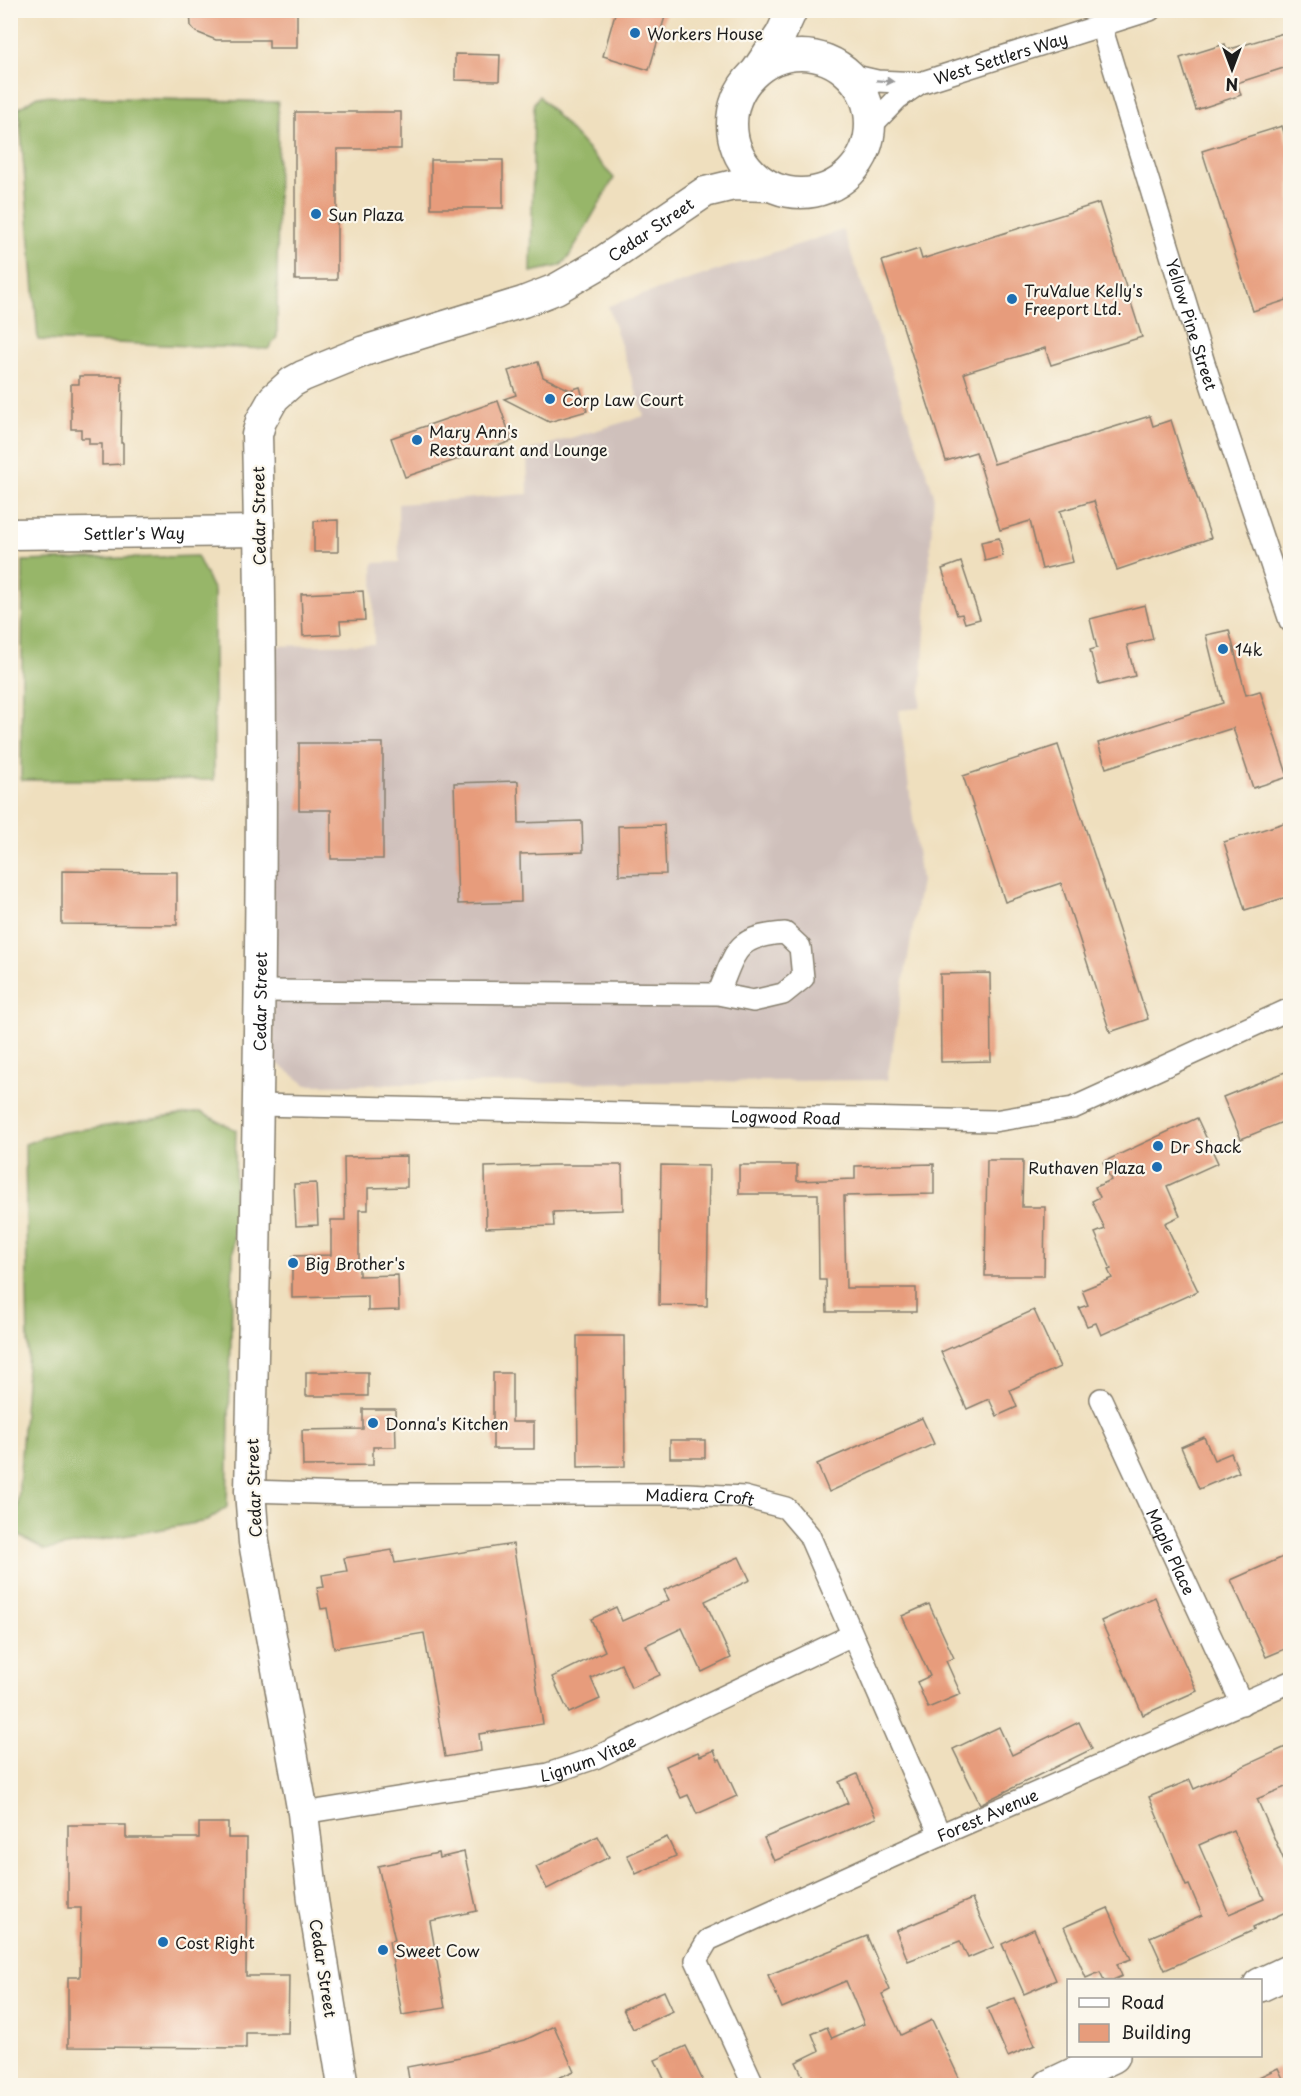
<svg xmlns="http://www.w3.org/2000/svg" width="1301" height="2096" viewBox="0 0 1301 2096" font-family="'Playpen Sans',sans-serif">
<style>
.industrial{fill:#cfc0bb}
.forest{fill:#97b669;stroke:#5a6942;stroke-width:1.5}
.building{fill:#e79c7b;fill-rule:evenodd}
.lines{fill:none;stroke-linecap:round;stroke-linejoin:round}
.street-casing{stroke:#867e6d;stroke-width:24}
.secondary-casing{stroke:#867e6d;stroke-width:33}
.primary-casing{stroke:#867e6d;stroke-width:36}
.street{stroke:#fff;stroke-width:21}
.secondary{stroke:#fff;stroke-width:30}
.primary{stroke:#fff;stroke-width:33}
.oneway{fill:#999}
.poi-dot{fill:#1f6fb2;stroke:#fbf7ec;stroke-width:2}
.labels{text-anchor:middle;dominant-baseline:central;stroke-width:4.5;stroke-linejoin:round;paint-order:stroke}
.poi-label{font-size:16px;fill:#1c1c1c;stroke:#fbf7ec;text-anchor:start}
.street-label{font-size:16px;fill:#1c1c1c;stroke:#fbf7ec}
</style>
<rect width="100%" height="100%" fill="#fbf7ec"/>
<filter id="ink" filterUnits="userSpaceOnUse"><feTurbulence type="fractalNoise" baseFrequency=".0167" numOctaves="2"/><feDisplacementMap in="SourceGraphic" scale="12" xChannelSelector="R" yChannelSelector="G"/><feConvolveMatrix kernelMatrix="1 2 1 2 8 2 1 2 1" color-interpolation-filters="sRGB"/></filter>
<filter id="wash" filterUnits="userSpaceOnUse"><feTurbulence type="fractalNoise" baseFrequency=".008" numOctaves="4" result="noise"/><feDisplacementMap in="SourceGraphic" scale="24" xChannelSelector="R" yChannelSelector="G"/><feGaussianBlur stdDeviation="1.35" result="paint"/><feColorMatrix in="noise" values="0 0 0 0 0 0 0 0 0 0 0 0 0 0 0 0 0 1.4 0 .05"/><feComposite in="paint" operator="in"/></filter>
<g filter="url(#wash)">
<rect width="100%" height="100%" fill="#efdfbe"/>
<!-- industrial -->
<polygon class="industrial" points="843,230 934,494 920,708 899,710 921,881 887,1080 306,1085 274,1061 268,646 374,644 373,563 399,562 398,504 528,494 527,451 644,416 608,306"/>
<!-- forest -->
<g class="forest">
<polygon points="38,96 278,102 277,337 268,349 38,340 19,108"/>
<polygon points="539,96 614,178 568,258 560,266 531,272 534,103"/>
<polygon points="197,556 214,591 214,780 21,780 23,561"/>
<polygon points="200,1112 236,1130 227,1507 207,1521 45,1550 16,1534 28,1351 25,1144 53,1134"/>
</g>
<g id="blocks">
<!-- building -->
<g class="building">
<polygon points="190,10 297,10 297,48 269,48 269,40 216,40 196,32 191,26"/>
<polygon points="616,10 667,10 649,70 603,56"/>
<polygon points="1290,31 1290,66 1237,83 1241,95 1196,110 1180,58 1225,44 1227,50"/>
<polygon points="455,54 500,55 499,81 455,80"/>
<polygon points="295,112 401,112 401,149 337,149 337,280 295,280"/>
<polygon points="1282,126 1290,152 1290,299 1253,311 1202,151"/>
<rect x="431" y="160" width="72" height="48"/>
<polygon points="1099,203 1142,337 1051,365 1045,348 964,373 994,464 1150,416 1153,426 1171,420 1191,483 1192,483 1211,538 1117,570 1094,501 1060,511 1073,562 1042,569 1030,521 1000,530 976,452 946,461 882,261 919,249 922,259"/>
<polygon points="538,362 543,377 570,390 580,387 587,411 549,422 504,399 516,395 508,371"/>
<polygon points="79,376 122,376 121,443 123,443 123,464 102,465 102,444 89,444 89,438 81,438 81,429 71,429 71,384 79,384"/>
<polygon points="498,401 512,441 405,477 391,438"/>
<polygon points="338,520 338,552 314,552 314,521"/>
<polygon points="999,538 1003,556 985,561 981,542"/>
<polygon points="961,562 980,619 965,623 962,614 957,615 942,569"/>
<polygon points="363,591 365,620 340,621 341,634 303,636 301,594"/>
<polygon points="1145,605 1153,639 1127,645 1135,676 1099,685 1090,650 1097,648 1090,619"/>
<polygon points="1229,630 1246,695 1260,691 1288,777 1253,788 1233,728 1106,768 1098,743 1223,703 1206,635"/>
<polygon points="299,743 383,743 383,859 331,859 331,810 299,810"/>
<polygon points="1058,745 1148,1019 1110,1032 1061,883 1005,902 963,776"/>
<polygon points="518,781 519,823 582,821 583,852 520,854 521,902 458,904 454,783"/>
<polygon points="1287,822 1290,832 1290,896 1245,910 1224,842"/>
<polygon points="664,825 666,874 619,875 618,826"/>
<polygon points="62,871 177,872 177,925 62,924"/>
<polygon points="990,973 991,1061 941,1062 940,974"/>
<polygon points="1290,1070 1290,1119 1241,1139 1223,1097"/>
<polygon points="1197,1118 1218,1163 1167,1186 1180,1216 1165,1223 1198,1291 1101,1335 1096,1323 1087,1326 1079,1308 1088,1305 1082,1290 1112,1278 1108,1270 1111,1269 1095,1233 1105,1229 1092,1201 1100,1197 1095,1187 1111,1180 1103,1162"/>
<polygon points="407,1156 407,1187 368,1188 368,1210 359,1210 359,1276 398,1275 399,1310 368,1311 368,1296 292,1298 292,1256 331,1255 331,1220 345,1220 344,1157"/>
<polygon points="987,1160 1023,1160 1022,1207 1045,1207 1044,1276 985,1276"/>
<polygon points="934,1164 934,1194 844,1196 846,1288 916,1288 916,1312 827,1312 826,1280 819,1280 818,1194 739,1194 739,1165 797,1165 797,1181 855,1179 855,1166"/>
<polygon points="552,1165 622,1165 623,1210 553,1212 554,1226 486,1228 485,1167"/>
<polygon points="661,1165 709,1166 707,1306 659,1305"/>
<polygon points="316,1183 318,1225 296,1226 294,1184"/>
<polygon points="1034,1310 1060,1367 1010,1390 1017,1407 997,1416 989,1399 967,1409 941,1352"/>
<polygon points="577,1336 624,1336 625,1466 578,1467"/>
<rect x="306" y="1372" width="62" height="24"/>
<polygon points="493,1373 512,1373 512,1422 534,1422 534,1449 493,1449"/>
<polygon points="363,1409 395,1409 396,1447 373,1447 373,1465 303,1466 302,1430 363,1429"/>
<polygon points="922,1418 934,1444 829,1492 817,1464"/>
<polygon points="1204,1437 1214,1460 1231,1453 1239,1472 1199,1489 1181,1447"/>
<rect x="670" y="1440" width="35" height="18"/>
<polygon points="513,1544 543,1724 479,1734 481,1751 445,1757 424,1633 334,1648 327,1608 321,1609 317,1588 324,1587 322,1575 347,1571 344,1558 392,1550 395,1563"/>
<polygon points="1290,1554 1290,1647 1266,1657 1231,1580"/>
<polygon points="739,1557 750,1580 705,1601 731,1658 702,1672 682,1628 646,1645 660,1675 631,1688 621,1664 591,1678 600,1699 569,1713 552,1677 605,1651 591,1619 616,1607 622,1621 669,1600 664,1590"/>
<polygon points="1155,1597 1197,1691 1143,1715 1101,1621"/>
<polygon points="929,1604 954,1658 946,1661 961,1694 928,1708 917,1682 930,1676 902,1616"/>
<polygon points="1079,1722 1092,1749 980,1804 953,1749 999,1727 1012,1755"/>
<path d="M 1290,1745 L 1290,1785 L 1257,1799 L 1290,1874 L 1290,1910 L 1253,1927 L 1254,1930 L 1165,1970 L 1150,1937 L 1202,1915 L 1189,1885 L 1186,1886 L 1149,1797 L 1190,1780 L 1194,1789 ZM 1233,1830 L 1264,1899 L 1229,1914 L 1199,1845 Z"/>
<polygon points="714,1750 718,1760 720,1759 737,1796 697,1814 688,1795 681,1798 666,1766 698,1752 700,1756"/>
<polygon points="857,1774 876,1818 774,1861 764,1838 848,1803 839,1782"/>
<polygon points="199,1823 228,1823 228,1838 247,1838 246,1976 289,1976 288,2033 246,2033 246,2048 68,2047 68,1977 80,1977 81,1908 68,1908 68,1825 126,1825 126,1838 199,1838"/>
<polygon points="598,1836 609,1857 547,1889 536,1867"/>
<polygon points="667,1837 676,1856 636,1874 627,1855"/>
<polygon points="464,1852 477,1911 430,1921 445,2008 402,2015 389,1941 395,1940 378,1866 438,1853 439,1858"/>
<polygon points="972,1899 994,1947 968,1958 960,1941 908,1961 896,1931"/>
<polygon points="1108,1908 1131,1959 1117,1964 1122,1976 1113,1980 1104,1980 1100,1972 1086,1978 1064,1927"/>
<polygon points="1034,1929 1056,1980 1024,1994 1002,1944"/>
<polygon points="867,1936 890,1990 882,1994 901,2035 932,2020 961,2082 953,2085 807,2085 796,2062 819,2051 812,2034 827,2027 832,2038 864,2024 846,1981 782,2008 768,1975"/>
<polygon points="664,1991 673,2011 633,2029 623,2009"/>
<polygon points="1014,1998 1035,2045 1008,2057 987,2009"/>
<polygon points="554,2026 574,2071 545,2084 410,2085 407,2067 460,2057 525,2040"/>
<polygon points="686,2046 705,2085 667,2085 655,2060"/>
<polygon points="1278,2068 1286,2085 1242,2085"/>
</g>
</g>
</g>
<g filter="url(#ink)">
<use href="#blocks" fill-opacity="0" stroke="#867e6d" stroke-width="1.5"/>
<g class="lines">
<defs>
<g id="street">
<path id="s1" d="M 1101,26 L 1204,363 L 1290,621"/>
<polyline points="851,75 877,81 920,83"/>
<path id="s2" d="M 871,126 L 898,98 L 920,83 L 1150,10"/>
<path d="M 260,991 L 718,994 L 753,1001 L 783,994 L 803,978 L 800,947 L 785,933 C 734,936 736,952 718,994"/>
<path id="s3" d="M 258,1105 L 994,1121 L 1073,1108 L 1290,1009"/>
<path id="s4" d="M 1101,1399 L 1242,1704"/>
<path id="s5" d="M 250,1491 L 347,1494 L 687,1494 L 744,1497 L 786,1508 L 809,1535 L 940,1835"/>
<path id="s6" d="M 303,1813 L 548,1774 L 595,1758 L 852,1635"/>
<path id="s7" d="M 754,2086 L 696,1960 L 708,1940 L 940,1835 L 1290,1682"/>
</g>
<g id="secondary">
<circle cx="801" cy="124" r="69"/>
<polyline points="757,70 781,34 792,10"/>
<path id="s8" d="M 10,534 L 259,531"/>
<path id="s9" d="M 343,2086 L 313,1900 L 303,1813 L 254,1542 L 250,1491 C 258,1139 266,787 257,435 L 261,421 L 274,398 L 292,382 L 303,376 L 364,351 L 523,302 L 556,289 L 596,266 L 705,192 L 734,185 L 770,186"/>
</g>
<g id="primary">
<polyline points="1260,1985 1290,1971"/>
<polyline points="1050,2086 1113,2056"/>
</g>
</defs>
<!-- street casing -->
<use href="#street" class="street-casing"/>
<!-- secondary casing -->
<use href="#secondary" class="secondary-casing"/>
<!-- primary casing -->
<use href="#primary" class="primary-casing"/>
<!-- street -->
<use href="#street" class="street"/>
<!-- secondary -->
<use href="#secondary" class="secondary"/>
<!-- primary -->
<use href="#primary" class="primary"/>
</g>
<!-- one-way arrows -->
<defs><path id="oneway-solid" d="M-6-.8H1V-3.2L6.5 0L1 3.2V.8H-6Z" transform="scale(1.5)"/></defs>
<use class="oneway" href="#oneway-solid" transform="translate(885 81) rotate(4)"/>
</g>
<!-- markers -->
<g class="poi-dot">
<circle cx="635" cy="33" r="6"/>
<circle cx="316" cy="214" r="6"/>
<circle cx="1012" cy="299" r="6"/>
<circle cx="550" cy="399" r="6"/>
<circle cx="417" cy="440" r="6"/>
<circle cx="1223" cy="649" r="6"/>
<circle cx="1158" cy="1146" r="6"/>
<circle cx="1157" cy="1167" r="6"/>
<circle cx="293" cy="1263" r="6"/>
<circle cx="373" cy="1423" r="6"/>
<circle cx="163" cy="1942" r="6"/>
<circle cx="383" cy="1950" r="6"/>
</g>
<g class="labels">
<!-- poi labels -->
<g class="poi-label">
<text x="647" y="33">Workers House</text>
<text x="328" y="214">Sun Plaza</text>
<text x="1024" y="290">TruValue Kelly's<tspan x="1024" dy="18">Freeport Ltd.</tspan></text>
<text x="562" y="399">Corp Law Court</text>
<text x="429" y="431">Mary Ann's<tspan x="429" dy="18">Restaurant and Lounge</tspan></text>
<text x="1235" y="649">14k</text>
<text x="1170" y="1146">Dr Shack</text>
<text x="1145" y="1167" text-anchor="end">Ruthaven Plaza</text>
<text x="305" y="1263">Big Brother's</text>
<text x="385" y="1423">Donna's Kitchen</text>
<text x="175" y="1942">Cost Right</text>
<text x="395" y="1950">Sweet Cow</text>
</g>
<!-- street labels -->
<g class="street-label">
<text stroke="none"><textPath href="#s2" startOffset="150">West Settlers Way</textPath></text>
<text stroke="none"><textPath href="#s9" startOffset="2116">Cedar Street</textPath></text>
<text stroke="none"><textPath href="#s1" startOffset="312">Yellow Pine Street</textPath></text>
<text transform="translate(258 516) rotate(-91)">Cedar Street</text>
<text stroke="none"><textPath href="#s8" startOffset="124">Settler's Way</textPath></text>
<text stroke="none"><textPath href="#s9" startOffset="1092">Cedar Street</textPath></text>
<text stroke="none"><textPath href="#s3" startOffset="528">Logwood Road</textPath></text>
<text transform="translate(253 1488) rotate(-92)">Cedar Street</text>
<text stroke="none"><textPath href="#s5" startOffset="450">Madiera Croft</textPath></text>
<text stroke="none"><textPath href="#s4" startOffset="168">Maple Place</textPath></text>
<text stroke="none"><textPath href="#s6" startOffset="291">Lignum Vitae</textPath></text>
<text stroke="none"><textPath href="#s7" startOffset="468">Forest Avenue</textPath></text>
<text transform="translate(324 1968) rotate(81)">Cedar Street</text>
</g>
</g>
<!-- margin -->
<rect width="1301" height="2096" fill="none" stroke="#fbf7ec" stroke-width="36"/>
<!-- legend -->
<rect x="1067" y="1979" width="195" height="78" fill="#fbf7ec" stroke="#a29f99" stroke-width="1.5"/>
<rect x="1079" y="1998" width="30" height="9" fill="#ffffff" stroke="#a29f99" stroke-width="1.5"/>
<text x="1121" y="2009" font-size="18" fill="#1c1c1c">Road</text>
<rect x="1079" y="2024" width="30" height="18" fill="#e79c7b" stroke="#a29f99" stroke-width="1.5"/>
<text x="1121" y="2039" font-size="18" fill="#1c1c1c">Building</text>
<!-- north arrow -->
<g transform="translate(1232 69) rotate(180)" stroke="#fbf7ec" stroke-width="4.5" paint-order="stroke">
<path d="M0-4.5L10 22L0 15L-10 22Z" fill="#1c1c1c"/>
<text y="-9" font-size="16" font-weight="bold" text-anchor="middle" fill="#1c1c1c">N</text>
</g>
</svg>
